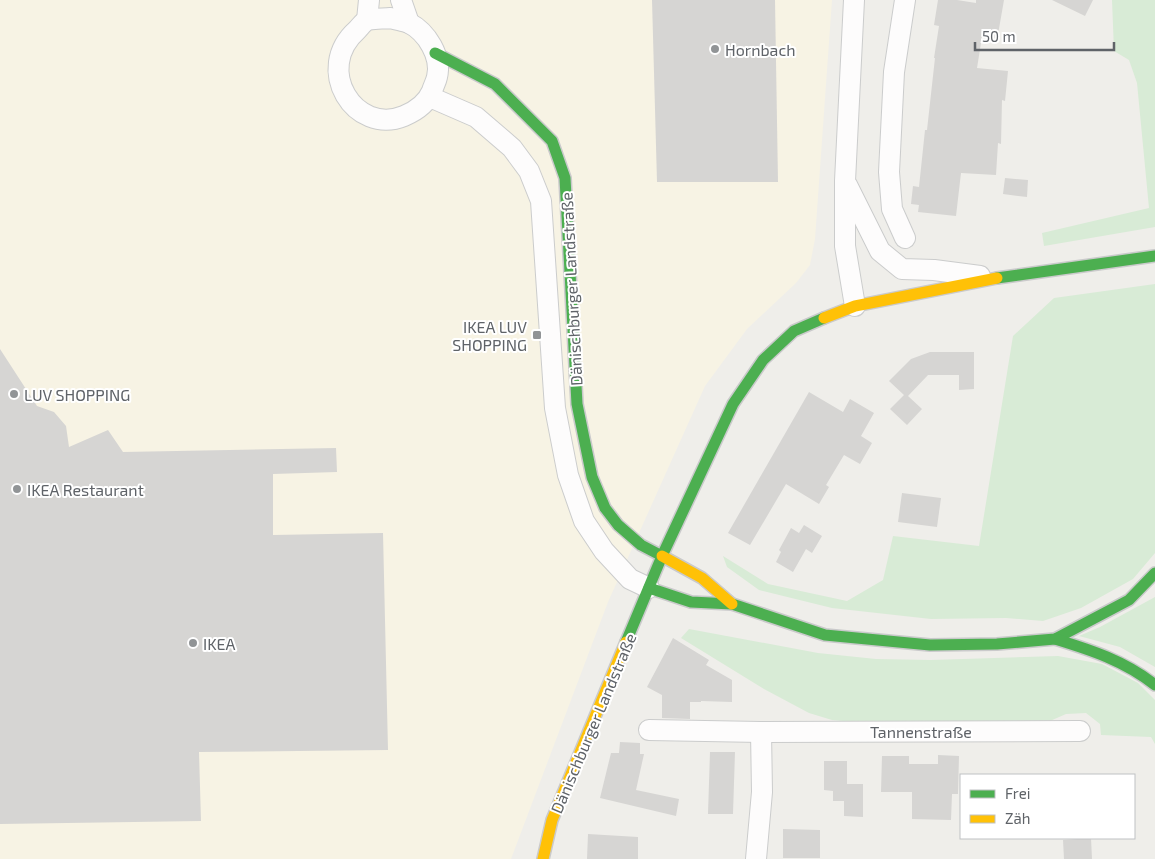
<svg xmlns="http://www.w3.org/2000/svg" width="1155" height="859" viewBox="0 0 1155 859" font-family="'Exo 2',sans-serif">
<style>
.commercial{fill:#f7f3e4}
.green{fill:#d8ebd6}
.building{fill:#d6d5d3}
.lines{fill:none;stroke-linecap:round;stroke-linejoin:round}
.street-casing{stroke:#cbcccc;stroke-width:22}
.fast-casing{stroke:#cacacb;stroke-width:14}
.slow-casing{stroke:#cacacb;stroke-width:14}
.street{stroke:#fdfcfc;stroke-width:20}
.fast{stroke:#4caf50;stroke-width:11}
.slow{stroke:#ffc107;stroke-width:11}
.poi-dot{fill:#919496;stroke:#fff;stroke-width:2}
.labels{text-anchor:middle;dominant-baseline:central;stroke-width:4;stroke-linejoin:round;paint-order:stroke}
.poi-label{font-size:16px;fill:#5f6368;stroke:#fff;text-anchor:start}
.street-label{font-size:16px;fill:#5f6368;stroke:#fff}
</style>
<rect width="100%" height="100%" fill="#efeeea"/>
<!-- commercial -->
<polygon class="commercial" points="0,0 832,0 815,239 810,265 796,283 747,329 705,386 608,602 511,859 0,859"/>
<!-- green -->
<g class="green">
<polygon points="1112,0 1155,0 1155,227 1044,246 1042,233 1149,208 1137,83 1129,60 1114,51"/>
<polygon points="1155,284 1155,553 1133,579 1081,608 1043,621 1006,618 931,619 832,608 759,590 727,567 723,556 768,584 847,601 883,580 893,536 979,546 1013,336 1054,298"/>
<polygon points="1155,597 1155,667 1120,647 1079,636 1100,627"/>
<polygon points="689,629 818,653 876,659 931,660 1058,656 1102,664 1138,683 1155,700 1155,744 1151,737 1101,735 1100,724 1086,713 1066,714 1050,721 864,723 832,720 809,713 764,689 681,638"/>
</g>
<!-- building -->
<g class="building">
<polygon points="652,0 775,0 778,182 657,182"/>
<polygon points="938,0 957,0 976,3 976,0 1004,0 997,40 982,37 977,68 1008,71 1005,101 1002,100 1001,144 998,143 996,175 961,173 956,216 918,212 919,205 911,204 913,186 919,187 925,130 927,130 935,58 934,58 939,26 934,25"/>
<polygon points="1052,0 1093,0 1085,16"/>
<polygon points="1005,178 1028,180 1027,197 1003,194"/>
<polygon points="0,349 37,406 54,412 66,426 69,447 108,430 123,452 336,448 337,472 273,474 273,535 383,533 388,750 199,752 201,821 0,824"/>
<polygon points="930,352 974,352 974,389 959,390 959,375 928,375 908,396 922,409 907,425 890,409 904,395 889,381 911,359"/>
<polygon points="809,392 843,412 850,399 874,413 861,436 872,443 860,464 844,455 826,485 829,487 819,504 786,484 750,545 728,533"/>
<polygon points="902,493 941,498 937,527 898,522"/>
<polygon points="804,525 822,536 812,553 806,549 793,572 776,562 781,552 779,550 791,528 799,533"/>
<polygon points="673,638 709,660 706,665 732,680 732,702 701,701 701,702 690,702 690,719 662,718 662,695 647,687"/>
<polygon points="620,742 640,743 640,754 644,754 636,790 679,799 676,816 600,798 611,753 619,753"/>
<polygon points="710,752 735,752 733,814 708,814"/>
<polygon points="938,755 959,756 958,794 952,794 951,820 912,819 912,792 881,792 882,756 909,756 909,764 938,764"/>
<polygon points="824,761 847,761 847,784 863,784 863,817 844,816 844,801 833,801 833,791 824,790"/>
<polygon points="783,829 820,830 820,858 783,858"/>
<polygon points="588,834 638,837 638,859 587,859"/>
<polygon points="1091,838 1092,859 1064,859 1063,840"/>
</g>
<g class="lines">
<defs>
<g id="street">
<polyline points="401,0 409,23"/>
<polyline points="854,0 845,181 845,246 855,306"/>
<polyline points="905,0 894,72 889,172 892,209 905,238"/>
<path d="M 391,18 C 397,20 404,21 409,23 C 427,32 442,57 437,77 C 436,82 433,87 432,91 C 427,103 416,111 404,116 C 355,136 313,69 357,30 C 360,27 364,21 368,20 C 375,18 384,19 391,18 Z"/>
<polyline points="367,20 369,0"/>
<polyline points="430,97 476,117 512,148 529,171 541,201 555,408 568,475 584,521 604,551 630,579 649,588"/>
<polyline points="847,185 880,251 902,269 934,270 980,276"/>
<polyline points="649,730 761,732 1080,731"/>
<polyline points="756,859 762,792 761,732"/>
</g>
<g id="fast">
<polyline points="435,53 495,84 552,141 565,178 577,404 592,477 605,508 618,525 641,545 662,556"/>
<polyline points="997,278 1155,256"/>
<polyline points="649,588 691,602 732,604 825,635 930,645 997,644 1055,639 1129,600 1155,573"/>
<path d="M 1055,639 C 1091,650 1125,661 1155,685"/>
<polyline points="626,642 662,556 733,404 763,360 794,331 824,318"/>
</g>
<g id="slow">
<polyline points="824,318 855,306 997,278"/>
<polyline points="662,556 702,578 732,604"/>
<polyline points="543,859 552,820 626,642"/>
</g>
</defs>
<!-- street casing -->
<use href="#street" class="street-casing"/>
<!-- fast casing -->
<use href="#fast" class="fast-casing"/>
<!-- slow casing -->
<use href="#slow" class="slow-casing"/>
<!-- street -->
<use href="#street" class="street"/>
<!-- fast -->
<use href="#fast" class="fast"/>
<!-- slow -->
<use href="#slow" class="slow"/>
</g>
<!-- markers -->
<g class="poi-dot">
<circle cx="715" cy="49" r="5"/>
<rect x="532" y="330" width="10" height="10" rx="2.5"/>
<circle cx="14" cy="394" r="5"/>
<circle cx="17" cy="489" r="5"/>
<circle cx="193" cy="643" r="5"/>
</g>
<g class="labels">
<!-- poi labels -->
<g class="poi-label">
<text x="725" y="49">Hornbach</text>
<text x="527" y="326" text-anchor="end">IKEA LUV<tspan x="527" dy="18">SHOPPING</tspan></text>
<text x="24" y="394">LUV SHOPPING</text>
<text x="27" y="489">IKEA Restaurant</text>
<text x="203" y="643">IKEA</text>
</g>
<!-- street labels -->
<g class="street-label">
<text transform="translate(571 289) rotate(-93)">Dänischburger Landstraße</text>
<text transform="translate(593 723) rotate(-67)">Dänischburger Landstraße</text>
<text x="921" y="731">Tannenstraße</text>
</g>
</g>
<!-- legend -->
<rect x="960" y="774" width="175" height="65" fill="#ffffff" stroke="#bfc1c3"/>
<rect x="970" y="790" width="25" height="8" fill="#4caf50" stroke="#bfc1c3"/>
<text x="1005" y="799" font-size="15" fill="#5f6368">Frei</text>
<rect x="970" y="815" width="25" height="8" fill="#ffc107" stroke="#bfc1c3"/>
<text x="1005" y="824" font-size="15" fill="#5f6368">Zäh</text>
<!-- scale -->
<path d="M975 42v8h139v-8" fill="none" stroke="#5f6368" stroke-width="2.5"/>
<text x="982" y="42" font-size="15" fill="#5f6368" stroke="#ffffff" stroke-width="4" paint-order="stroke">50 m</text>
</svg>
